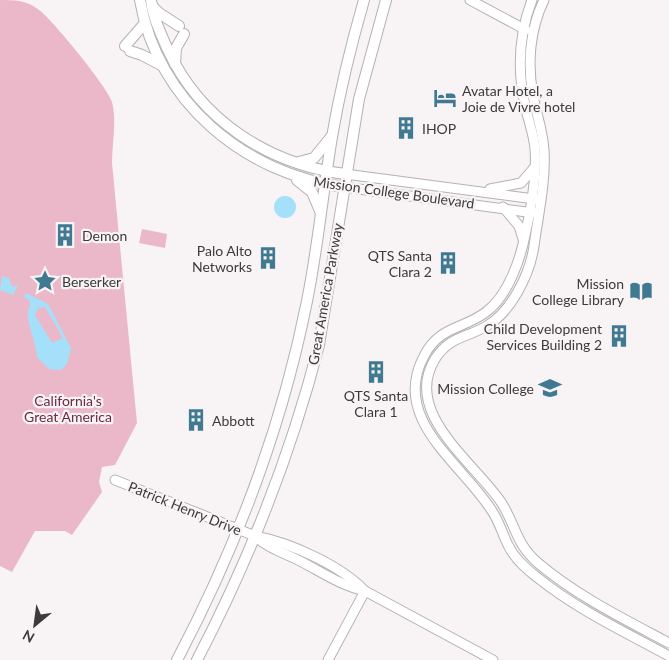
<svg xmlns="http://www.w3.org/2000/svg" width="669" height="660" viewBox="0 0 669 660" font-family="Lato,sans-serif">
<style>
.green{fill:#ebb8c9}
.water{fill:#a5e0fa;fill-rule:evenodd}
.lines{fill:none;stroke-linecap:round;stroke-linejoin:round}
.minor-casing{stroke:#b5b1b2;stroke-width:11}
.major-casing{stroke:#b5b1b2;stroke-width:12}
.minor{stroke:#fff;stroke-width:9}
.major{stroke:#fff;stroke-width:10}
.labels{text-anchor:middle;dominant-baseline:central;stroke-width:4.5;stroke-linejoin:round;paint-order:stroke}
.poi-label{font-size:14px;fill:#3c3a3b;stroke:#f8f3f4;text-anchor:start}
.street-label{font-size:14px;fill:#3c3a3b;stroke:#f8f3f4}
.park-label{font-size:14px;fill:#6c2945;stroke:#f8f3f4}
</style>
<rect width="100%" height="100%" fill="#f8f3f4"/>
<!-- green -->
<g class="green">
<path d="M 0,0 C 15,0 27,0 39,10 C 52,19 109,89 112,102 C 117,122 112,143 112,163 L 137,423 L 115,465 L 102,467 L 99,482 L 102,492 L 72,535 L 65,531 L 35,531 L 12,572 L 0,566 Z"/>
<polygon points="142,229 167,234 165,248 139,243"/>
</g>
<!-- water -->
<g class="water">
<circle cx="285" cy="207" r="11"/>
<polygon points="2,276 9,278 12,287 18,285 13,295 0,290"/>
<path d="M 26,293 L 48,304 L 71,348 L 67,364 L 61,370 L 49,369 L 37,357 C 36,343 29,330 28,316 C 27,309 32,306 29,300 L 24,297 ZM 45,307 L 63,338 L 52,343 L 35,315 L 38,308 Z"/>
</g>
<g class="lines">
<defs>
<g id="minor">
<polyline points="470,0 526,30"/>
<path d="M 532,0 C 519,34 517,69 525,105 C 528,120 534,134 535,149 C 537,173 531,208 526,231 C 521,257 509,295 486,312 C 464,329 439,326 424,356 C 390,420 462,463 492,511 C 499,521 502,533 508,545 C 514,558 526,569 538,578 C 578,610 625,632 669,656"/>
<path d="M 544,0 C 530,29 527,63 533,95 C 536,113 543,131 544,150 C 546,181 538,216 534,246 C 530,274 511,313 485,327 C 465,338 449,337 435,359 C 402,413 474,462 501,502 C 516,525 515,543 538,563 C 577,596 624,619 669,643"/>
<polyline points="345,174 534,199"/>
<polyline points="344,187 534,213"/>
<polyline points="490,189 521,183 534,168"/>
<polyline points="503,207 519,226 523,239"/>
<path d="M 115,480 L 255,536 C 291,543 340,565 365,591"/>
<path d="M 255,536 C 269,549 285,553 302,562 C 323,573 342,586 365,591 L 493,660"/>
<polyline points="328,660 365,591"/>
</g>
<g id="major">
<path d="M 140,0 C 157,101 244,174 344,187"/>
<path d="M 151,0 C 153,18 161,34 168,50 C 201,121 269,164 345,174"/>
<polyline points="152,6 159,13 179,26"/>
<polyline points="125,46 145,23"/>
<polyline points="130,51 142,55 161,65"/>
<polyline points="175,64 176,48 184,34"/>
<polyline points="299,162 314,158 331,137"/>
<polyline points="297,180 312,192 320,211"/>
<path d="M 177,660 C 237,546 282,427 307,301 C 318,247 323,191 332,137 C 340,90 351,45 364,0"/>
<path d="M 197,660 C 249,560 291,454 319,345 L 359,99 L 386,0"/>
</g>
</defs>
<!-- minor casing -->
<use href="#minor" class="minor-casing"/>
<!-- major casing -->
<use href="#major" class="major-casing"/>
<!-- minor -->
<use href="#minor" class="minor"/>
<!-- major -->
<use href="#major" class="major"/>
</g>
<!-- icons -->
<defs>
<symbol id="hotel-bare" viewBox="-9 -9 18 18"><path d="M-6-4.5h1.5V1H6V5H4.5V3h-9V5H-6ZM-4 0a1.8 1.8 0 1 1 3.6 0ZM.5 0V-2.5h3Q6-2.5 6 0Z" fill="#3f7a92" stroke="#f8f3f4" stroke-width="2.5" paint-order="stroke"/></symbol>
<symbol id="building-bare" viewBox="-9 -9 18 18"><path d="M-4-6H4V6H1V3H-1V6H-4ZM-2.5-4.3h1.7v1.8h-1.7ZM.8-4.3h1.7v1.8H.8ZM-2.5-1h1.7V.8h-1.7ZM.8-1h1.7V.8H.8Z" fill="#3f7a92" stroke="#f8f3f4" stroke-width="2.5" paint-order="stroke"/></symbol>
<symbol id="sight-bare" viewBox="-9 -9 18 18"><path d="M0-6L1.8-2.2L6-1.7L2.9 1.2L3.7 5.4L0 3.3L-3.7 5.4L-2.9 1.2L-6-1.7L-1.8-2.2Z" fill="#3f7a92" stroke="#f8f3f4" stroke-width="2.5" paint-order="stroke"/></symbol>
<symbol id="library-bare" viewBox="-9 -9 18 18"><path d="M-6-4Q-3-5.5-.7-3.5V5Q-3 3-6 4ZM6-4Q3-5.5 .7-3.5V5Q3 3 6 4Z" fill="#3f7a92" stroke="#f8f3f4" stroke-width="2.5" paint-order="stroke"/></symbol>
<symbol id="university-bare" viewBox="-9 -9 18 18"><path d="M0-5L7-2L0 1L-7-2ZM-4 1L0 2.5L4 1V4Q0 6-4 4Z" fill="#3f7a92" stroke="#f8f3f4" stroke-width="2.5" paint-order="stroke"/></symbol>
</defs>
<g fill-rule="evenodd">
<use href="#hotel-bare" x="429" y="82" width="32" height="32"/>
<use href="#building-bare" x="390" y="112" width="32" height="32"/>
<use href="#building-bare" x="49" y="219" width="32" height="32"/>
<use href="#building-bare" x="252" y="242" width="32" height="32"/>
<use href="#building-bare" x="432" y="247" width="32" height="32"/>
<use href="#sight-bare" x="29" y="265" width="32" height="32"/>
<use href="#library-bare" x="625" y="275" width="32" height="32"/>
<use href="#building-bare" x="603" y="320" width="32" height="32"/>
<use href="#building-bare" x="360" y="356" width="32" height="32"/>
<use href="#university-bare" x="534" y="372" width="32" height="32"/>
<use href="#building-bare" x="180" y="404" width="32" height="32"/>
</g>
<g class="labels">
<!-- poi labels -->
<g class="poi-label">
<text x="462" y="90">Avatar Hotel, a<tspan x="462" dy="16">Joie de Vivre hotel</tspan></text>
<text x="422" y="128">IHOP</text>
<text x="82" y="235">Demon</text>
<text x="252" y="250" text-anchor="end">Palo Alto<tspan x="252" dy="16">Networks</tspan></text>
<text x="432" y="255" text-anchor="end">QTS Santa<tspan x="432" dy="16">Clara 2</tspan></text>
<text x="62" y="281">Berserker</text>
<text x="624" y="283" text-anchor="end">Mission<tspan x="624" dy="16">College Library</tspan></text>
<text x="602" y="328" text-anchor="end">Child Development<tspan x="602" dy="16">Services Building 2</tspan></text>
<text x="534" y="388" text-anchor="end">Mission College</text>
<text x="376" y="395" text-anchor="middle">QTS Santa<tspan x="376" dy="16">Clara 1</tspan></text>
<text x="212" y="420">Abbott</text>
</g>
<!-- street labels -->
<g class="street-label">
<text transform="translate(394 192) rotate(8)">Mission College Boulevard</text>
<text transform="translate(325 294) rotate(-80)">Great America Parkway</text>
<text transform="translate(185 508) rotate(22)">Patrick Henry Drive</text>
</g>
<!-- park labels -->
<g class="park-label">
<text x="68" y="400">California's<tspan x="68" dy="16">Great America</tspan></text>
</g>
</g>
<!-- north arrow -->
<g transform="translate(35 625) rotate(209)" stroke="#f8f3f4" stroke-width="4" paint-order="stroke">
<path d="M0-4L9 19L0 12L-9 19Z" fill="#3c3a3b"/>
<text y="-8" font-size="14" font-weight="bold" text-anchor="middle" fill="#3c3a3b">N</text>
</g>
</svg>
